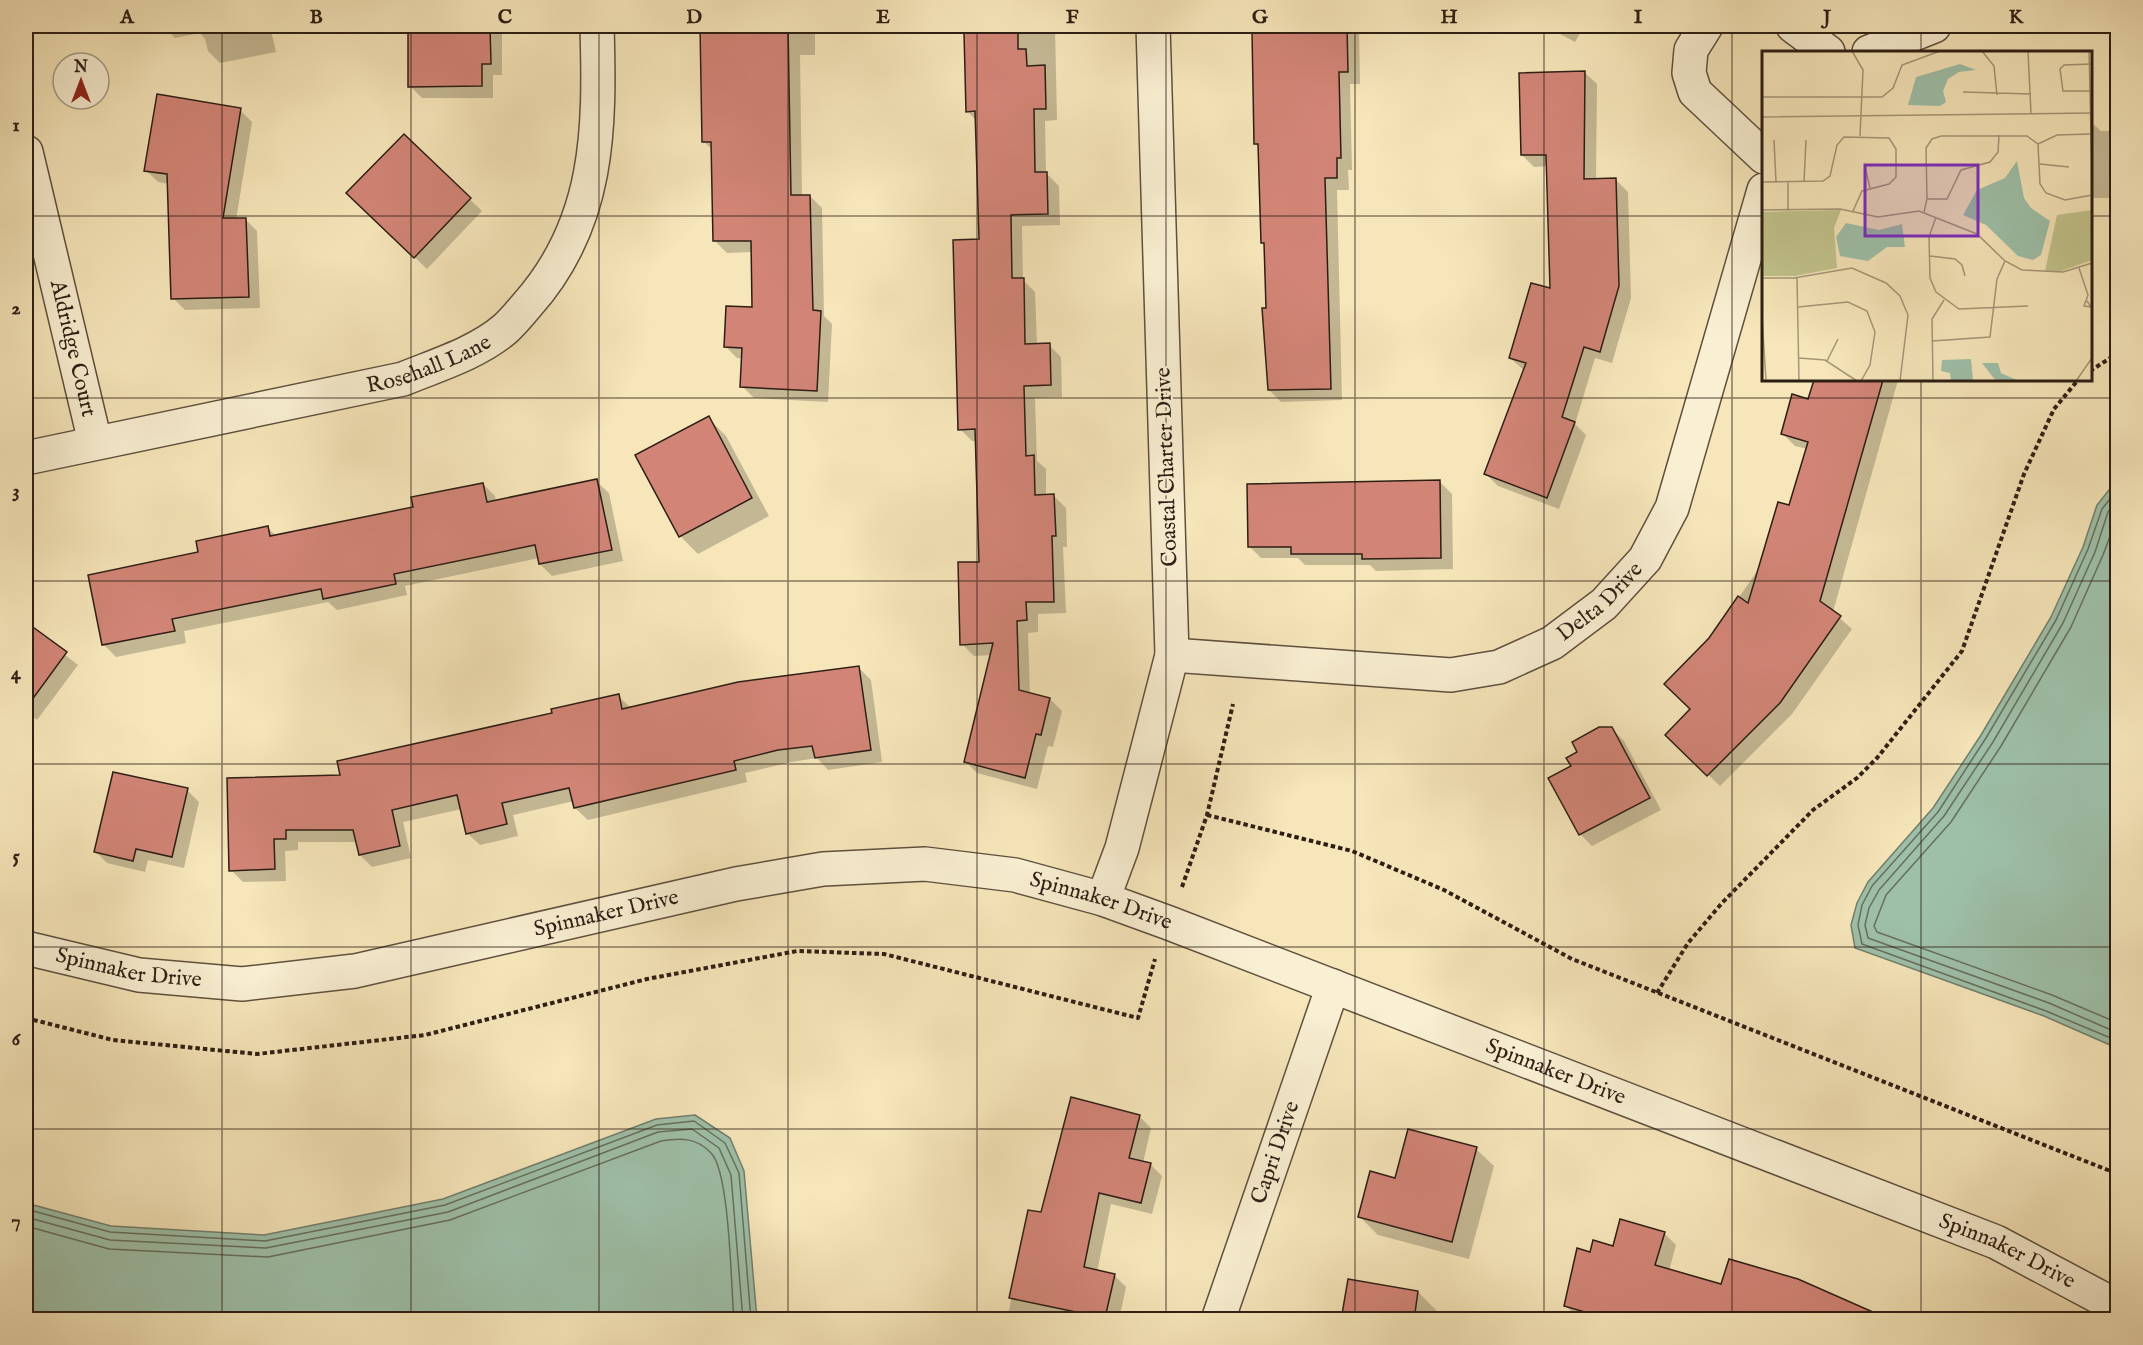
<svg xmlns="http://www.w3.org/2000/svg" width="2143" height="1345" viewBox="0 0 2143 1345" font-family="'IM FELL English',serif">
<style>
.water{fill:#9ec0a9;stroke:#717f6d;stroke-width:1.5}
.shadow{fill:#0003}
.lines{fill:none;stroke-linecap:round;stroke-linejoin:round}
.shore{stroke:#666f5e;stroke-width:1.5}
.building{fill:#d28577;stroke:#2d1e14;stroke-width:1.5}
.minor-casing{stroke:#5f503e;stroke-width:36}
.path{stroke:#2d1e14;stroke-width:4;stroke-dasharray:4.5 3;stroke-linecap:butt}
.minor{stroke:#f9efd2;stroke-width:33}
.grid{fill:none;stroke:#2d1e14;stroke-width:1.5;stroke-opacity:0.55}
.labels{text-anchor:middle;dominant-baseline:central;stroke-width:4.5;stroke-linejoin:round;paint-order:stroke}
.street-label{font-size:22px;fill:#2d1e14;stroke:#f9efd2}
.inset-road{fill:none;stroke:#a69678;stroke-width:1.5}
.view{fill:#7b2cbf;fill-opacity:0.15;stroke:#7b2cbf;stroke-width:3}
.inset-edge{fill:none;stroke:#2d1e14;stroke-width:3}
.neatline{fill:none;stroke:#2d1e14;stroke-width:2}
.grid-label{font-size:20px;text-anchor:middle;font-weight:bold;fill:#2d1e14}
</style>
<rect width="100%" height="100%" fill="#f6e6ba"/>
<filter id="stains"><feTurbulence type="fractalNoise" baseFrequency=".00333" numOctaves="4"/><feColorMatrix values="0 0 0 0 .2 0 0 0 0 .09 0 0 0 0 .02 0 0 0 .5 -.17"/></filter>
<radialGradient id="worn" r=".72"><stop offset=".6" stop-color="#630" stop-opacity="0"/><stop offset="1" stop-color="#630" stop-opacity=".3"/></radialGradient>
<!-- water -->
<g class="water">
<polygon points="2117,480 2117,1048 2044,1016 1855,948 1851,925 1857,903 1868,882 1933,808 1981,735 2051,617 2083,547 2097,505"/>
<polygon points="695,1115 730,1138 744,1171 757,1319 26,1319 26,1203 111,1226 264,1235 443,1199 656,1119"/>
</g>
<!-- shadow -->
<g class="shadow">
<polygon points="163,26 270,26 276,52 220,63 208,51 205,39 200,33 175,38"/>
<polygon points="409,26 502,26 502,75 493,75 493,98 422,98 410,86"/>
<polygon points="702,26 815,26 815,55 800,55 802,197 810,196 822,208 824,316 832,324 828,402 754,398 742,386 743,359 737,358 725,346 754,309 753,252 727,253 715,241 713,150 704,142"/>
<polygon points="975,26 1055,26 1057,120 1045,121 1046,173 1059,186 1060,225 1022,226 1023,280 1035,292 1037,345 1049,345 1061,357 1062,397 1035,398 1037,461 1046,469 1046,496 1054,496 1066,508 1067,547 1063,547 1066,613 1038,614 1038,632 1028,633 1030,695 1050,699 1062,711 1053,747 1048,746 1037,789 977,773 965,761 992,655 974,656 962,644 980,563 976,441 972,441 960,429 980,241 977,121 967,111"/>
<polygon points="1253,26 1359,26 1360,84 1350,84 1352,170 1348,170 1349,190 1337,190 1342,400 1281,402 1269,390 1266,247 1262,243 1260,148 1255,144"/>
<polygon points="1545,26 1584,26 1575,42"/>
<polygon points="1584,72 1597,84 1596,180 1616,180 1628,192 1631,298 1612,363 1595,358 1575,424 1586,435 1559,509 1498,486 1486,474 1525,371 1510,358 1551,290 1548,166 1534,167 1522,155"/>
<polygon points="240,110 252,122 236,220 245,219 257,231 260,308 185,310 173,298 169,184 158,182 146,170"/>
<polygon points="2090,121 2101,131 2118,131 2118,198 2090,198"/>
<polygon points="404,136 482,211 427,269 348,193"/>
<polygon points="1815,380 1898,380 1833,612 1852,629 1792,714 1720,786 1667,735 1692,709 1710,639 1760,567 1790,507 1807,449 1795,446 1783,434 1809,401"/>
<polygon points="708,418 726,436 769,516 698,554 680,536 637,455"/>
<polygon points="596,481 609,493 623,561 552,576 540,564 539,558 405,586 407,595 337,610 328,602 184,631 186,643 116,657 104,645 200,553 268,528 276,536 414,509 483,484 495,496 496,502"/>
<polygon points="1440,482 1452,494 1453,569 1376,571 1370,565 1305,565 1298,558 1261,558 1249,546"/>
<polygon points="26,624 78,665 37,720 26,711"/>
<polygon points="859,668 871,680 882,762 828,770 817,758 791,762 745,773 747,782 588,820 575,808 574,801 513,815 518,836 480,845 467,833 462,809 403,822 411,858 372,867 360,855 357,842 298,842 298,850 285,851 286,881 243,882 231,870 342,777 618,696 631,708"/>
<polygon points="1612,729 1624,741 1661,810 1592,846 1580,834 1573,767"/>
<polygon points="187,790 199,802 184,868 148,860 145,872 107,863 95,851"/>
<polygon points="1139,1116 1151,1128 1143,1163 1150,1164 1162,1176 1152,1214 1111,1204 1097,1272 1114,1275 1126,1287 1119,1320 1007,1320 1029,1211 1042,1214"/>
<polygon points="1476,1149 1494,1166 1469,1259 1378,1235 1360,1217 1396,1180"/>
<polygon points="1664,1233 1676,1245 1669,1271 1859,1320 1584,1320 1578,1318 1566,1306 1591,1254"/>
<polygon points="1418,1292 1436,1310 1434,1320 1342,1320"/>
</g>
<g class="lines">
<!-- shore -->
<g class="shore">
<polyline points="2118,489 2102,509 2088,549 2056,620 1986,738 1938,812 1872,886 1862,905 1858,925 1862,944 2046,1011 2118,1041"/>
<polyline points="2118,501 2108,512 2095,552 2063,623 1993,742 1944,816 1879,890 1869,908 1865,925 1868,938 2049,1003 2118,1033"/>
<polyline points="2118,515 2103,555 2071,627 2001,746 1951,822 1886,895 1874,926 1877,932 2052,995 2118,1023"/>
<polyline points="26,1209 110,1232 265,1241 445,1205 657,1125 694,1121 725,1143 739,1173 751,1320"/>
<polyline points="26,1217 110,1240 266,1248 448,1212 658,1132 692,1129 719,1148 731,1175 743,1320"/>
<path d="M 26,1226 L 109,1249 L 268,1257 L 450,1220 L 661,1141 C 680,1138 696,1137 711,1153 C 730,1172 731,1288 734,1320"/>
</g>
</g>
<!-- building -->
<g class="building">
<polygon points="408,26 490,26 491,64 482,64 482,86 408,87"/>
<polygon points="700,26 788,26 791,195 810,195 813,310 821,311 817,391 740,387 742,348 724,347 726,306 752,307 751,241 713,241 711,142 702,142"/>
<polygon points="1279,26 1347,26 1348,72 1339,72 1341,158 1337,158 1337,178 1325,178 1331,389 1268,390 1262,308 1266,308 1264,243 1261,243 1258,144 1254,144 1252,32 1279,31"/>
<polygon points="1018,32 1018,49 1026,49 1027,66 1045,65 1046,109 1034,109 1035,172 1047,172 1048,214 1011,215 1012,278 1024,278 1025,344 1050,343 1051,385 1024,386 1026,456 1034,455 1035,495 1054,494 1056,536 1052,536 1054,602 1026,602 1027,620 1017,621 1019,690 1050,698 1041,735 1036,734 1025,778 964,762 993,643 960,645 958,562 979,562 975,429 958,430 953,240 979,239 975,111 966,112 964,33"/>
<polygon points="1585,71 1584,179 1616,178 1619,286 1600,352 1584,347 1562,417 1575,422 1547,498 1484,474 1526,363 1509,358 1531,283 1550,288 1546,155 1521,155 1519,73"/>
<polygon points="157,94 241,108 223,218 246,218 249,297 171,299 167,174 144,171"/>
<polygon points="404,134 471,198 414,258 346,193"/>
<polygon points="1814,380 1883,380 1820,601 1841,616 1780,703 1707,776 1665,735 1690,709 1664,684 1709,638 1738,596 1748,603 1778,502 1789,505 1808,442 1781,434 1792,394 1808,399"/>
<polygon points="709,416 752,498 679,537 635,455"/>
<polygon points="597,479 612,550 539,564 535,545 394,574 396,584 323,599 321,589 172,619 175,631 102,645 88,575 198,552 196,541 268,526 270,536 413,507 411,497 483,483 487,502"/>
<polygon points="1440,480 1441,558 1362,559 1362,554 1291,554 1291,547 1248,547 1247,484"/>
<polygon points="26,622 67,652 26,708"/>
<polygon points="859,666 871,750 815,758 812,746 778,750 734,761 736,770 574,808 569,788 502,803 507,824 466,834 457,795 392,810 400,846 359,855 353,830 286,830 286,839 274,839 275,869 229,871 227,778 340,775 337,761 552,713 551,709 619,694 622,709 738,682"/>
<polygon points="1599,727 1612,727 1650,798 1579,835 1548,778 1571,766 1566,758 1577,752 1572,742"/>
<polygon points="113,772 188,788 172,857 136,849 133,861 94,852"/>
<polygon points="1071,1097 1140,1115 1129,1158 1151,1163 1141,1203 1099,1193 1084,1267 1115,1274 1105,1318 1009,1298 1028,1210 1041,1212"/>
<polygon points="1408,1129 1477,1147 1452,1242 1358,1217 1370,1171 1395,1178"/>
<polygon points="1620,1219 1665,1232 1655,1265 1721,1284 1729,1259 1798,1279 1891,1320 1612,1320 1564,1306 1577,1248 1590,1252 1593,1240 1613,1246"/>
<polygon points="1348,1279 1418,1291 1414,1320 1341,1320"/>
</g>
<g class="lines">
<defs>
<g id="minor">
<polyline points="1706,26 1691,50 1689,73 1695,92 1764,157"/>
<polyline points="1793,26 1828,52"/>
<polyline points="1869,52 1934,26"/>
<path id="s1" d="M 26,152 L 95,442"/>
<path id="s2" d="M 26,458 L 403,379 C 437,365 477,353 505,329 C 513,322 520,313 527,305 C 600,223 600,129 597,26"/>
<path id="s3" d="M 1172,655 L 1451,675 L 1499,667 L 1552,643 L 1604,604 L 1645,559 L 1672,508 L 1764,190"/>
<polyline points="1103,899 1122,848 1172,655 1153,26"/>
<path id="s4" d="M 26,948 L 139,975 L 242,984 L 355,971 L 736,884 L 823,869 L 925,864 L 1015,875 L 1103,899 L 1169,923 L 1996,1242 L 2118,1307"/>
<path id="s5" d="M 1218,1320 L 1333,986"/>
</g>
</defs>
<!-- minor casing -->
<use href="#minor" class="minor-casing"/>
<!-- path -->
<g class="path">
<polyline points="2090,371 2118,353"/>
<polyline points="1207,815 1352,851 1444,890 1572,959 2118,1174"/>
<polyline points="1182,887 1207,815 1233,704"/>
<polyline points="1657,993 1688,943 1722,903 1813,810 1857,778 1877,758 1962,651 2024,474 2054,409 2078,380"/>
<polyline points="26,1018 113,1040 257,1054 425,1035 647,979 797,951 884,954 1138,1018 1155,959"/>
</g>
<!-- minor -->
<use href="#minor" class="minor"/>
</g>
<!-- grid -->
<path class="grid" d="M 222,26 L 222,1320M 411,26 L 411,1320M 599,26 L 599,1320M 788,26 L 788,1320M 977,26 L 977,1320M 1166,26 L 1166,1320M 1355,26 L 1355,1320M 1544,26 L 1544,1320M 1732,26 L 1732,1320M 1921,26 L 1921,52M 26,216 L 1764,216M 2090,216 L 2118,216M 1921,380 L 1921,1320M 26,398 L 2118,398M 26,581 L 2118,581M 26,764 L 2118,764M 26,947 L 2118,947M 26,1129 L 2118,1129"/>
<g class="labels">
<!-- street labels -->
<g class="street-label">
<text stroke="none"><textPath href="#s1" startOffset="202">Aldridge Court</textPath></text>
<text stroke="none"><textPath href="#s2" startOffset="414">Rosehall Lane</textPath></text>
<text transform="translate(1167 467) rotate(-92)">Coastal Charter Drive</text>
<text stroke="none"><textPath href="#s3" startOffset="450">Delta Drive</textPath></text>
<text stroke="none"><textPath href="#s4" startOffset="1095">Spinnaker Drive</textPath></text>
<text stroke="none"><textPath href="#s4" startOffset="591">Spinnaker Drive</textPath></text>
<text stroke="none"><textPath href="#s4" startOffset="105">Spinnaker Drive</textPath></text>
<text stroke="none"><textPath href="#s4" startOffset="1581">Spinnaker Drive</textPath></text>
<text stroke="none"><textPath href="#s5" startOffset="177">Capri Drive</textPath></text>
<text stroke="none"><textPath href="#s4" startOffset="2067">Spinnaker Drive</textPath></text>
</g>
</g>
<!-- overview -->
<g transform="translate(1762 51)">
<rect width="330" height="330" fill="#f6e6ba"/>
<path d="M 79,159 L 72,177 L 75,217 L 33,225 L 0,225 L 0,161 ZM 330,159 L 330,209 L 299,220 L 283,220 L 295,164 Z" fill="#c2c38c"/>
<path d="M 198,13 L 214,19 L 197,21 L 186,28 L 181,40 L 184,51 L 178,55 L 146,54 L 154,26 ZM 255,110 L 262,147 L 269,157 L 288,170 L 279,204 L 271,209 L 256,205 L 224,174 L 201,164 L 215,139 L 243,127 ZM 84,172 L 117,179 L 140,173 L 143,196 L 125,196 L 106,210 L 78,205 L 74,186 ZM 209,308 L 211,330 L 189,330 L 188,322 L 179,320 L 180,309 ZM 220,312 L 236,312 L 239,322 L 257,330 L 234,330 Z" fill="#9ec0a9"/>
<path class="inset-road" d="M 90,0 L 101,19 L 98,85M 220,0 L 232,15 L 235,44M 266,0 L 269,63M 327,0 L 330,125M 328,40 L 301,40 L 298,18 L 302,14 L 330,13M 201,41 L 269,43M 0,46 L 120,46 L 131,37 L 140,14 L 178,0M 0,66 L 330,62M 12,89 L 14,131M 276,93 L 295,84 L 328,83M 278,113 L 307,116M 103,116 L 108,137M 0,131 L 61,130 L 68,125 L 75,94 L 82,86 L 127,87 L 134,98 L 134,126 L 127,133 L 100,140 L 91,160M 42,131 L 44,89M 165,148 L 185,148 L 199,119 L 228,111 L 236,101 L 237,84M 0,159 L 78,158 L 116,166 L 157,160 L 215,183 L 243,210 L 260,219 L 301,221 L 330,212M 26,160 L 26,131M 162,161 L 165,148 L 164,97 L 170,88 L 179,85 L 265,85 L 276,93 L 278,133 L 284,142 L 303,149 L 330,144M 174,166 L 167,186 L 168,227 L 174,241 L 197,258 L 266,255M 168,205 L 193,208 L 200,214 L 203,225M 317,217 L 326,244 L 322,255 L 329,256 L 325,250M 0,227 L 32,227 L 90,217 L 124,232 L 138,245 L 146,264 L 138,330M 35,227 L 37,330M 36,256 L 86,251 L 105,260 L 113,281 L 108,314 L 99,330M 0,266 L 4,330M 170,290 L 228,286 L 235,228 L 243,210M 37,307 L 63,309 L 95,330M 65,310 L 76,288M 171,330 L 170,268 L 182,249M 314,330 L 330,307"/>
<path class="view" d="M 103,114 L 216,114 L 216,185 L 103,185 Z"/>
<rect width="330" height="330" class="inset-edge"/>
</g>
<!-- margin -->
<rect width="2143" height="1345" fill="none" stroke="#f6e6ba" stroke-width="66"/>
<!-- north arrow -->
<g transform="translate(81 81)"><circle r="28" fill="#f9efd2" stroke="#a79b86" stroke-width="1.5"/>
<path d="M0-4.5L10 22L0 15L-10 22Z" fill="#8f2418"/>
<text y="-9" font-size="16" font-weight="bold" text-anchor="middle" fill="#2d1e14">N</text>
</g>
<rect x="33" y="33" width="2077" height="1279" class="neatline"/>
<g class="grid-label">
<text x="127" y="23">A</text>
<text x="316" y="23">B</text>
<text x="505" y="23">C</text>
<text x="694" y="23">D</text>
<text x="883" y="23">E</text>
<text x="1072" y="23">F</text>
<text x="1260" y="23">G</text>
<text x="1449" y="23">H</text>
<text x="1638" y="23">I</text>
<text x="1827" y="23">J</text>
<text x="2016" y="23">K</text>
<text x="16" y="131">1</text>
<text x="16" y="314">2</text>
<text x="16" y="497">3</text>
<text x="16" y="679">4</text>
<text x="16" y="862">5</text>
<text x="16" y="1045">6</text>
<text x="16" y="1227">7</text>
</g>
<rect width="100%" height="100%" filter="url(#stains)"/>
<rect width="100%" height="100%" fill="url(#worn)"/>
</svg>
